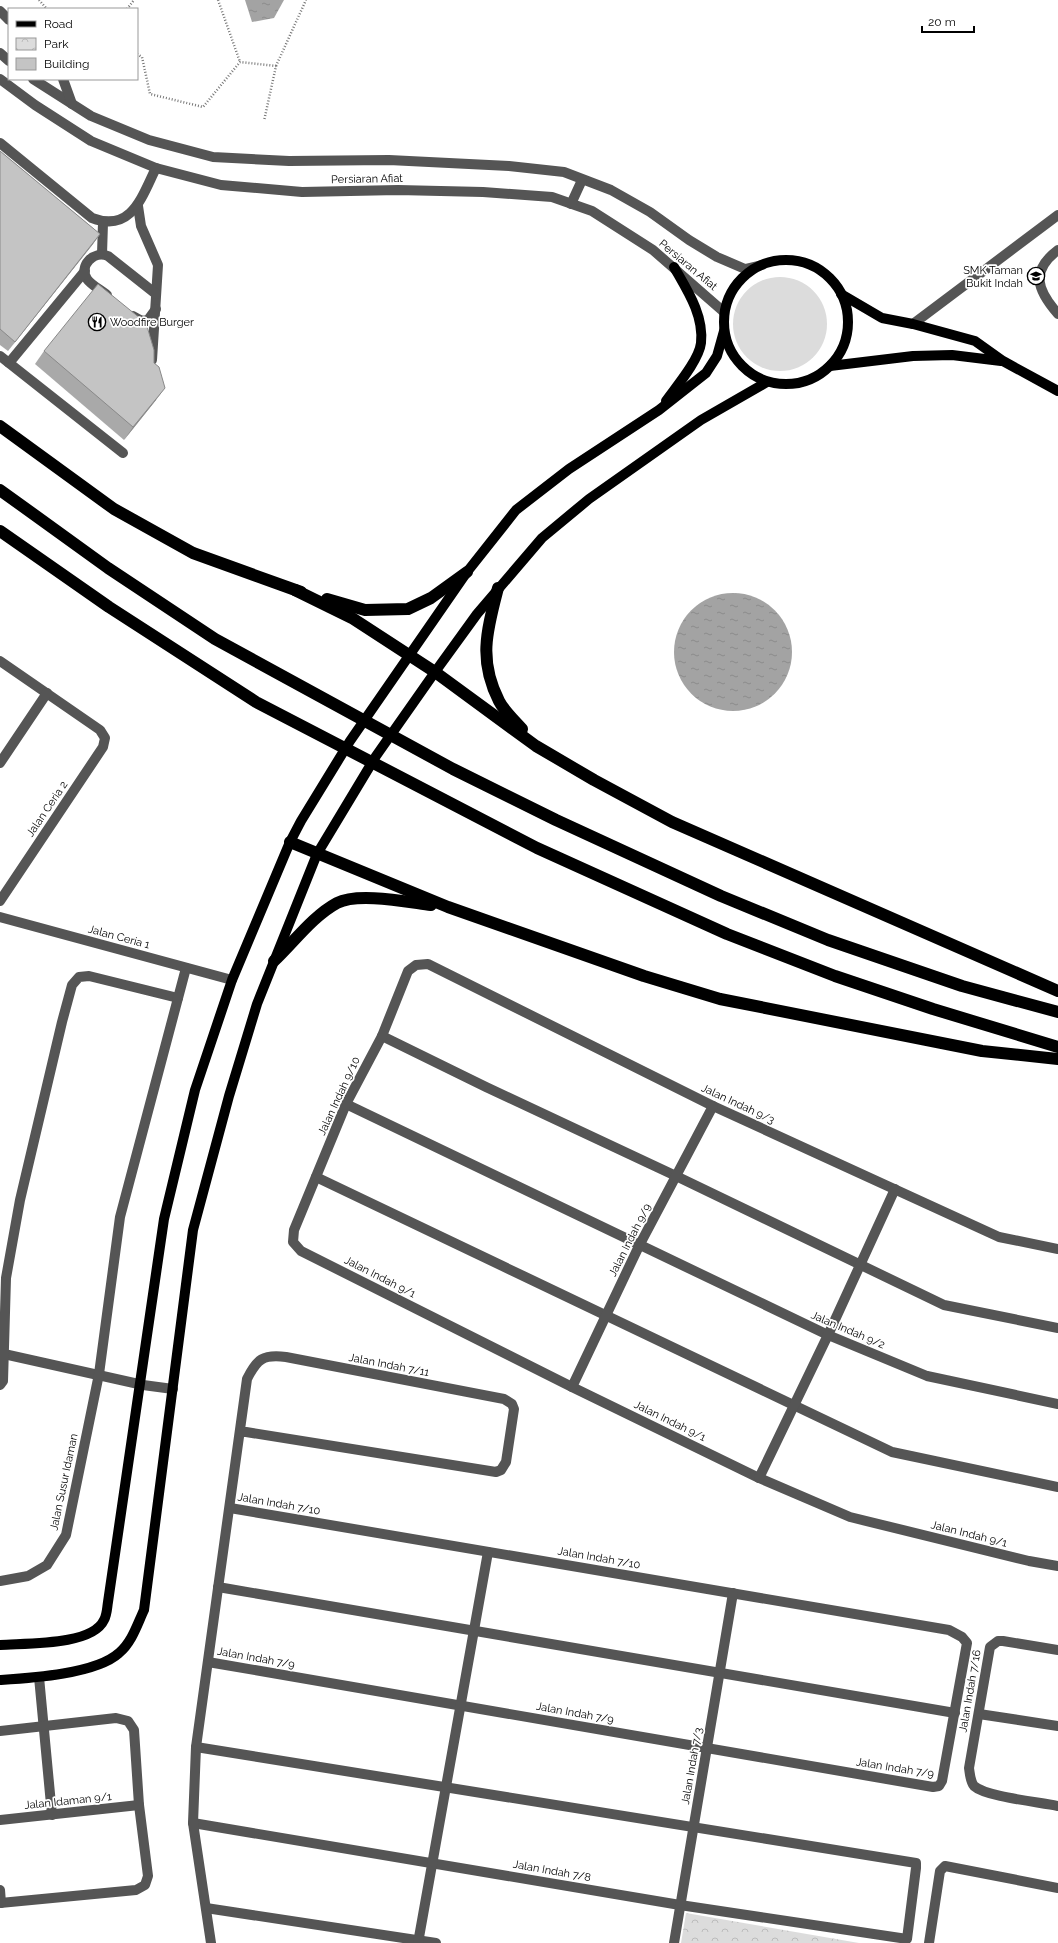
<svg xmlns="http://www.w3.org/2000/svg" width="1058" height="1943" viewBox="0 0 1058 1943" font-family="Raleway,sans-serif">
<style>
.grass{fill:#dcdcdc}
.park{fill:url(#park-crowns)}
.water{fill:url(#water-ripples)}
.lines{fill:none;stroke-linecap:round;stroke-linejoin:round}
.path{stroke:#777;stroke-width:2.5;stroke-dasharray:1 2;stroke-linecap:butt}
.minor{stroke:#555;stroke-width:10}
.major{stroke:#000;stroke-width:10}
.highway{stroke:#000;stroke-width:12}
.wall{fill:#a9a9a9}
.shaded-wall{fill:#898989}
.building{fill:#c4c4c4;stroke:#898989}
.labels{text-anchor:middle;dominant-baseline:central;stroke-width:3.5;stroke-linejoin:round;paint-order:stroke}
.street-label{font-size:11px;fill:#000;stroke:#fff}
.poi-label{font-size:11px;fill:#000;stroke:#fff;text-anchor:end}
</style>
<defs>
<pattern id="park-crowns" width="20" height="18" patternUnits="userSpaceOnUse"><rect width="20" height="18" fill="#dcdcdc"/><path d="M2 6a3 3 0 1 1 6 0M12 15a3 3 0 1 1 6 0" fill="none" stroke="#bbb"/></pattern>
<pattern id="water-ripples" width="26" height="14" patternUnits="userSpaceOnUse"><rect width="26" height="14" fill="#a3a3a3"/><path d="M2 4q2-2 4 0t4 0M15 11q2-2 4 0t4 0" fill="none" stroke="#8b8b8b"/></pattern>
</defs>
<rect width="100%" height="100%" fill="#fff"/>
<!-- grass -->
<circle class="grass" cx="780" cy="324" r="47"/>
<!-- park -->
<polygon class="park" points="686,1913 859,1943 681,1943"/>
<!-- water -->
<g class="water">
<polygon points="245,0 284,0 274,18 252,22"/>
<circle cx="733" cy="652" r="59"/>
</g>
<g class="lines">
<!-- path -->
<g class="path">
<polyline points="39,0 47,9"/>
<polyline points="218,0 240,62"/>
<polyline points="127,9 134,0"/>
<polyline points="137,54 142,57 150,94 203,107 240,62 276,66 264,121"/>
<polyline points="276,66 306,0"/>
</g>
<!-- minor -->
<g class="minor">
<polyline points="0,11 9,20"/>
<polyline points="0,53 9,61"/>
<polyline points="0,79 35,105 91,141 156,168 221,185 302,192 398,190 483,192 552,197 592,211 653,250 724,312"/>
<polyline points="33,79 91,116 149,140 213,157 289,161 389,160 509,166 564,172 611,190 650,212 689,240 717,257 745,269 762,265"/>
<polyline points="63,79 72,104"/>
<path d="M 0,143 L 92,218 C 132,233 142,196 156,168"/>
<polyline points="571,204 582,180"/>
<polyline points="138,206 141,226 158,265 152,360"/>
<path d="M 1058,250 C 1030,271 1037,290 1058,314"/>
<polyline points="102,254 103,223"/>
<path d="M 107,295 C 101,290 91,285 87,279 C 78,266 94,250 108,256 L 156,294"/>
<polyline points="133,316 142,321 148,320 156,309"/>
<polyline points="913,324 1058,215"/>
<polyline points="0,356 123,453"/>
<polyline points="9,363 85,271"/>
<polyline points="0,661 100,730 105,738 103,747 0,901"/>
<polyline points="0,763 47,693"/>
<polyline points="0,917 232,980"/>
<polyline points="382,1036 486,1087 676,1176 944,1305 1058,1328"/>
<polyline points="346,1104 828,1335 927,1376 1058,1404"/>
<polyline points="316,1177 892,1452 1058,1487"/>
<polyline points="1058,1249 999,1237 713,1106 428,964 416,965 408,971 382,1036 346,1104 294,1230 293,1242 301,1251 572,1387 759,1478 850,1517 1029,1561 1058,1566"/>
<polyline points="4,1354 143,1385 173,1389"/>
<polyline points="0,1385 3,1381 6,1278 20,1200 62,1022 72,985 79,977 89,976 178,998"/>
<polyline points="572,1387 639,1246 713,1106"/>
<polyline points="759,1478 828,1335 895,1189"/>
<polyline points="0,1581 28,1576 47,1565 66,1535 99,1374 120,1217 186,968"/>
<polyline points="218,1587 955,1713"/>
<path d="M 1058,1650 L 1003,1641 L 998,1641 L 990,1647 L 969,1768 C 970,1774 970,1781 974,1786 C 986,1797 1040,1802 1058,1806"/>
<polyline points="208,1662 933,1787 939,1786 942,1781 967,1643 962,1637 949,1630 230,1508"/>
<polyline points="39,1677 52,1815"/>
<polyline points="979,1714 1058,1726"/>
<polyline points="0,1731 116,1718 128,1721 134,1730 139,1805 148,1876 145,1885 136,1890 0,1903"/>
<polyline points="0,1820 139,1805"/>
<polyline points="193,1823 680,1905 907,1939 916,1868 916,1863 196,1747"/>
<polyline points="0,1890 1,1903"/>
<polyline points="206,1908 436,1943"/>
<path d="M 211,1943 L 193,1823 L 196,1747 L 247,1379 C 257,1359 263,1354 286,1357 L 504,1399 L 512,1404 L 514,1409 L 506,1462 L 501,1470 L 496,1472 L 240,1431"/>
<polyline points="418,1943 488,1552"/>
<polyline points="674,1943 733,1593"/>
<polyline points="929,1943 940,1871 945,1866 1058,1888"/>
</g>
<!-- major -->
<g class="major">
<circle cx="786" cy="322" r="62"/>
<polyline points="841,294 882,318 913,324 975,341 1003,361 1058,391"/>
<polyline points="830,366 913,356 952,355 1001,361"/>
<path d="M 666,401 C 676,387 699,360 701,343 C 704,315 687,290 674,267"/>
<path d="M 0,1645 C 25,1643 92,1646 104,1620 C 107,1615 107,1608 108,1602 L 164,1219 L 195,1090 L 232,980 L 290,842 L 301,821 L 350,741 L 467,572 L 516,510 L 569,469 L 659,410 L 706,373 L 717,356 L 724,331"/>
<path d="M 0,1680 C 31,1678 96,1674 119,1653 C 132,1642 137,1625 144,1610 L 193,1230 L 229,1096 L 257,1004 L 317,854 L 376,756 L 435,672 L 477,614 L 542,538 L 589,499 L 701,420 L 767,382"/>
</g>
<!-- highway -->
<g class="highway">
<polyline points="0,426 114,509 193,553 301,592"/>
<polyline points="0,490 108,568 215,639 453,769 556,820 721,896 828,940 962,986 1058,1012"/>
<polyline points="0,531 109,607 256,702 537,848 727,934 835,976 933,1009 1058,1047"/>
<path d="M 498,588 C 487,630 478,660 499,701 C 504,711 515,721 522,729"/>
<polyline points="295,590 352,618 435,672 536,746 594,780 672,822 1058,991"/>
<polyline points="327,599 365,610 408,609 431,598 467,572"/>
<polyline points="290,842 448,907 644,976 720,999 982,1051 1058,1059"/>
<path d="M 274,961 C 294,942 313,916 337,903 C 358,892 407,902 431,905"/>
</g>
</g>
<!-- wall -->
<g class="wall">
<polygon points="0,151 100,234 93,244 8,351 0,345"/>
<polygon points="44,351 154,363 156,400 124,440 35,364"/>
</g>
<!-- shaded-wall -->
<g class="shaded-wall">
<polygon points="100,234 93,244 8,351 15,342"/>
<polygon points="165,388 156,400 124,440 133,427"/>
</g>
<!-- building -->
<g class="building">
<polygon points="0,151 100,234 15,342 0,329"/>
<polygon points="98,284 146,323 154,350 154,363 159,367 165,388 133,427 44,351"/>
</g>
<!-- icons -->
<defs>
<symbol id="school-ring" viewBox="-11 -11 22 22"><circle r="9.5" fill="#fff" stroke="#000" stroke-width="1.5"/><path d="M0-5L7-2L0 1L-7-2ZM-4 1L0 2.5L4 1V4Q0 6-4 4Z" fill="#000"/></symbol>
<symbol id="restaurant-ring" viewBox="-11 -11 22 22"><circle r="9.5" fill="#fff" stroke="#000" stroke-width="1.5"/><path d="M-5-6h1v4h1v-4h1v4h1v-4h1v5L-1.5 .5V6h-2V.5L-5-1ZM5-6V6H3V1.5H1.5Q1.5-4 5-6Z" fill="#000"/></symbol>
</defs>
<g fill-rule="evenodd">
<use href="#school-ring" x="1026" y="266" width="20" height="20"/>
<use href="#restaurant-ring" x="87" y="312" width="20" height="20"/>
</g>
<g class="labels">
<!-- street labels -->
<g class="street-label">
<text transform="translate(367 179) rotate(-1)">Persiaran Afiat</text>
<text transform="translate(688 265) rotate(40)">Persiaran Afiat</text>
<text transform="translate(47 809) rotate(-56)">Jalan Ceria 2</text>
<text transform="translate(119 937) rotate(15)">Jalan Ceria 1</text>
<text transform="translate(339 1096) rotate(-65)">Jalan Indah 9/10</text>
<text transform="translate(738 1104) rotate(25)">Jalan Indah 9/3</text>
<text transform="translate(630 1240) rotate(-63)">Jalan Indah 9/9</text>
<text transform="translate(380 1277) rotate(27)">Jalan Indah 9/1</text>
<text transform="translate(848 1330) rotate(23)">Jalan Indah 9/2</text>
<text transform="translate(389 1365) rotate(11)">Jalan Indah 7/11</text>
<text transform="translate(670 1421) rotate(26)">Jalan Indah 9/1</text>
<text transform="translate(64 1482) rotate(-78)">Jalan Susur Idaman</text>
<text transform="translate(279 1504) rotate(10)">Jalan Indah 7/10</text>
<text transform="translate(969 1534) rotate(14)">Jalan Indah 9/1</text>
<text transform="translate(599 1558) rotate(10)">Jalan Indah 7/10</text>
<text transform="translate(256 1658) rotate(10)">Jalan Indah 7/9</text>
<text transform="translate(970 1691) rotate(-80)">Jalan Indah 7/16</text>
<text transform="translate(575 1713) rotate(10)">Jalan Indah 7/9</text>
<text transform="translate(692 1766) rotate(-80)">Jalan Indah 7/3</text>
<text transform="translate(895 1768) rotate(9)">Jalan Indah 7/9</text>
<text transform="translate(68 1801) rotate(-6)">Jalan Idaman 9/1</text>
<text transform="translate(552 1871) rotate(10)">Jalan Indah 7/8</text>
</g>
<!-- poi labels -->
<g class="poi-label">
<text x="1023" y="270">SMK Taman<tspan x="1023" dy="13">Bukit Indah</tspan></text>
<text x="110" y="322" text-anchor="start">Woodfire Burger</text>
</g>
</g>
<!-- legend -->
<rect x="8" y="8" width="130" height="72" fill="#ffffff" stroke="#999999"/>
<rect x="16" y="21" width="20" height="6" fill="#000000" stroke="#999999"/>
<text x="44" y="28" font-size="12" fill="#000000">Road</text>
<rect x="16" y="38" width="20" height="12" fill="url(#park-crowns)" stroke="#999999"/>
<text x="44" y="48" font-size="12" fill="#000000">Park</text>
<rect x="16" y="58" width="20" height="12" fill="#c4c4c4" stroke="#999999"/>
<text x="44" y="68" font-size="12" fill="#000000">Building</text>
<!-- scale -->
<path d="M922 26v6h52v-6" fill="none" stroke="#000000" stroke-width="2"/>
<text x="928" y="26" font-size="12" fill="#000000" stroke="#ffffff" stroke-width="3" paint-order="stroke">20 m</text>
</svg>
